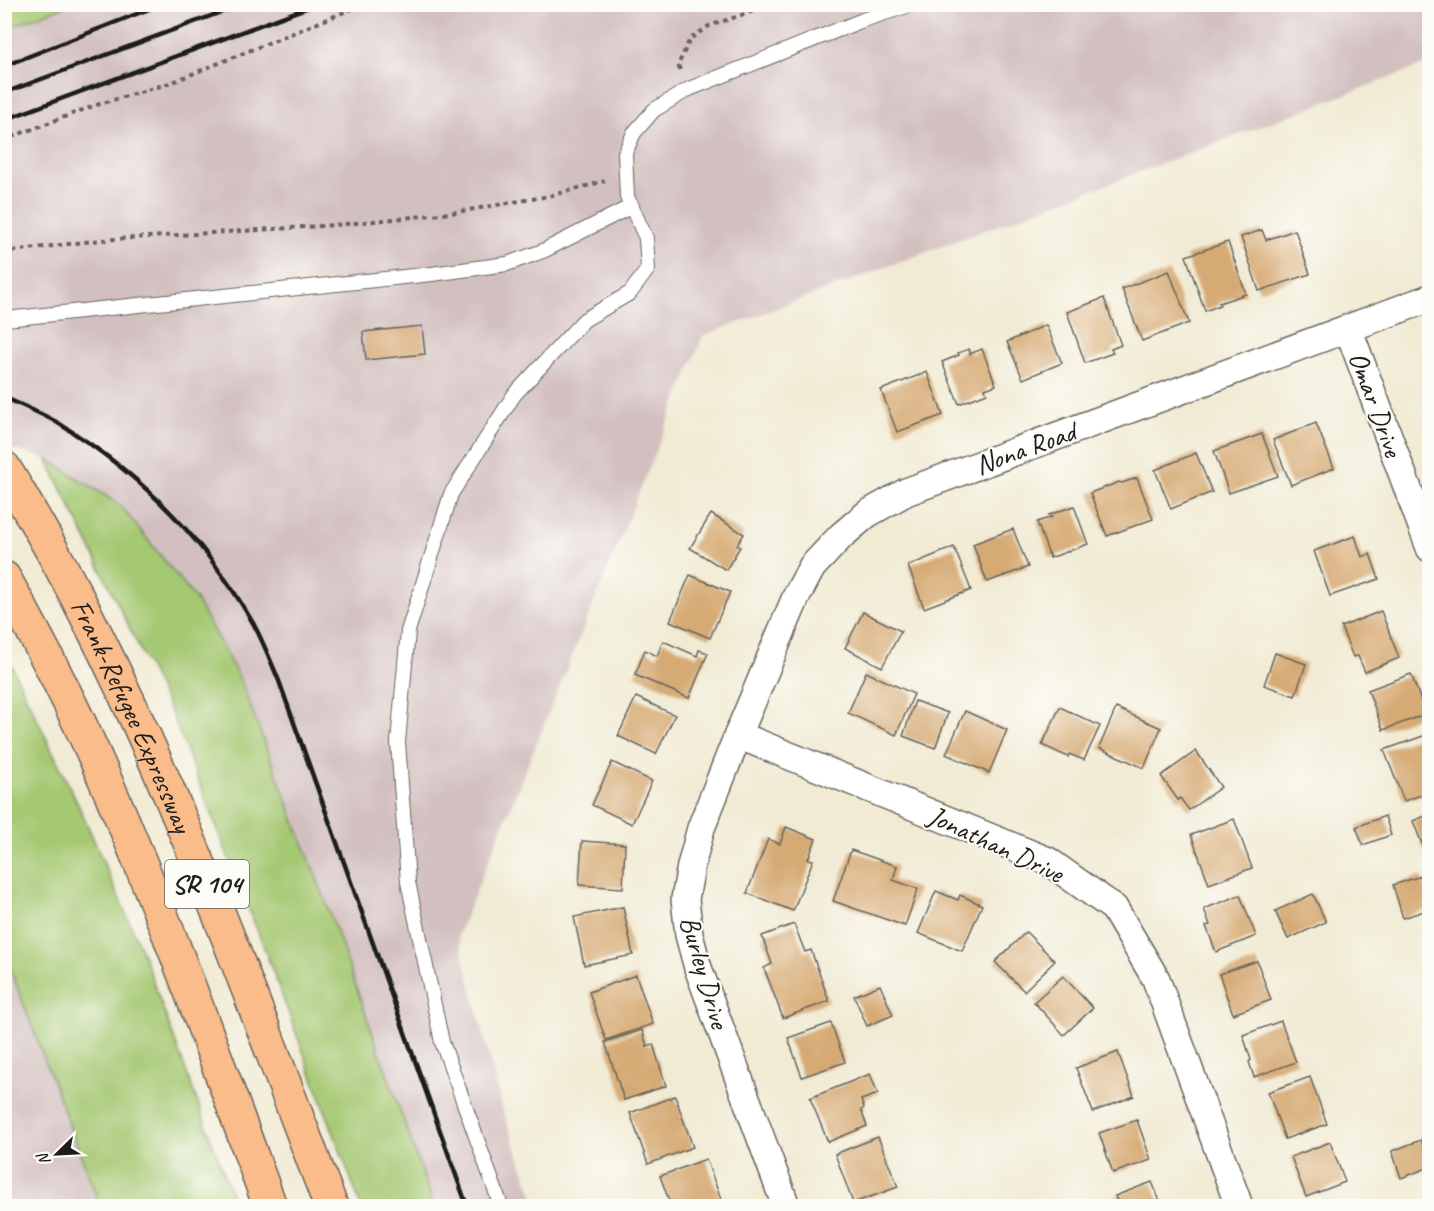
<svg xmlns="http://www.w3.org/2000/svg" width="1434" height="1211" viewBox="0 0 1434 1211" font-family="Caveat,sans-serif">
<style>
.industrial{fill:#d2bfbf}
.green{fill:#a5c872;stroke:#607247;stroke-width:1.5}
.building{fill:#d6aa74}
.lines{fill:none;stroke-linecap:round;stroke-linejoin:round}
.service-casing{stroke:#67645c;stroke-width:16}
.minor-casing{stroke:#67645c;stroke-width:30}
.motorway-casing{stroke:#67645c;stroke-width:36}
.path{stroke:#67645c;stroke-width:4;stroke-dasharray:4.5 4.5;stroke-linecap:butt}
.service{stroke:#fff;stroke-width:14}
.minor{stroke:#fff;stroke-width:27}
.motorway{stroke:#f9bc8a;stroke-width:33}
.rail{stroke:#1c1c1c;stroke-width:4.5}
.labels{text-anchor:middle;dominant-baseline:central;stroke-width:4.5;stroke-linejoin:round;paint-order:stroke}
.shield{fill:#fdfcf7;stroke:#605f5e;stroke-width:1.5}
.shield-label{font-size:27px;font-weight:bold;fill:#1c1c1c}
.street-label{font-size:28px;fill:#1c1c1c;stroke:#fdfcf7}
</style>
<rect width="100%" height="100%" fill="#fdfcf7"/>
<filter id="ink" filterUnits="userSpaceOnUse"><feTurbulence type="fractalNoise" baseFrequency=".0167" numOctaves="2"/><feDisplacementMap in="SourceGraphic" scale="12" xChannelSelector="R" yChannelSelector="G"/><feConvolveMatrix kernelMatrix="1 2 1 2 8 2 1 2 1" color-interpolation-filters="sRGB"/></filter>
<filter id="wash" filterUnits="userSpaceOnUse"><feTurbulence type="fractalNoise" baseFrequency=".008" numOctaves="4" result="noise"/><feDisplacementMap in="SourceGraphic" scale="24" xChannelSelector="R" yChannelSelector="G"/><feGaussianBlur stdDeviation="1.35" result="paint"/><feColorMatrix in="noise" values="0 0 0 0 0 0 0 0 0 0 0 0 0 0 0 0 0 1.4 0 .05"/><feComposite in="paint" operator="in"/></filter>
<g filter="url(#wash)">
<rect width="100%" height="100%" fill="#f1ebd4"/>
<!-- industrial -->
<g class="industrial">
<polygon points="68,5 1429,5 1429,63 703,336 458,935 504,1114 537,1206 434,1206 327,905 47,459 5,447 5,29"/>
<polygon points="4,955 5,955 100,1206 5,1206"/>
</g>
<!-- green -->
<g class="green">
<polygon points="5,4 68,4 68,5 5,29"/>
<polygon points="47,459 120,505 196,600 240,679 327,905 434,1206 361,1206 263,945 173,717"/>
<polygon points="5,652 83,815 141,949 236,1206 100,1206 5,955"/>
</g>
<g id="blocks">
<!-- building -->
<g class="building">
<polygon points="1262,230 1266,240 1295,230 1310,274 1259,291 1241,237"/>
<polygon points="1228,242 1246,294 1219,303 1220,305 1205,311 1186,256"/>
<polygon points="1169,271 1189,323 1142,341 1122,289"/>
<polygon points="1104,298 1121,345 1111,349 1113,353 1085,363 1067,312"/>
<polygon points="1046,325 1062,363 1023,379 1007,342"/>
<polygon points="422,326 425,354 366,360 363,332"/>
<polygon points="969,349 970,354 982,349 996,385 985,389 987,393 959,404 942,362 959,355 958,353"/>
<polygon points="927,372 943,415 897,432 881,390"/>
<polygon points="1316,423 1334,468 1291,485 1273,440"/>
<polygon points="1262,434 1278,476 1229,493 1214,451"/>
<polygon points="1196,453 1212,492 1171,509 1155,470"/>
<polygon points="1137,478 1153,519 1107,536 1090,493 1119,482 1122,483"/>
<polygon points="1074,506 1088,544 1050,558 1037,522 1052,517 1049,515"/>
<polygon points="711,514 744,534 737,545 740,547 726,570 690,548"/>
<polygon points="1013,529 1028,567 987,582 973,544"/>
<polygon points="1355,536 1362,557 1370,554 1379,579 1330,596 1314,551"/>
<polygon points="954,547 971,590 924,608 908,566"/>
<polygon points="690,575 730,592 710,638 670,621"/>
<polygon points="1381,611 1399,658 1365,672 1358,656 1353,657 1341,627"/>
<polygon points="863,612 901,631 882,667 845,648"/>
<polygon points="663,641 697,656 699,650 708,653 689,698 635,675 645,650 657,656"/>
<polygon points="1275,653 1306,664 1295,696 1264,685"/>
<polygon points="866,672 914,694 896,735 848,713"/>
<polygon points="1411,674 1426,714 1383,730 1368,690"/>
<polygon points="636,697 675,715 656,754 618,736"/>
<polygon points="915,701 948,713 935,748 903,736"/>
<polygon points="1060,707 1100,726 1084,760 1069,754 1068,757 1042,745"/>
<polygon points="1116,708 1161,728 1144,768 1099,748"/>
<polygon points="965,711 1007,730 989,773 946,754"/>
<polygon points="1426,735 1430,744 1430,792 1404,801 1384,750"/>
<polygon points="1196,751 1221,787 1189,810 1180,798 1178,800 1161,776"/>
<polygon points="612,762 652,781 632,824 592,805"/>
<polygon points="1430,814 1430,862 1429,862 1413,821"/>
<polygon points="1385,816 1391,835 1363,845 1356,827"/>
<polygon points="1234,819 1252,868 1209,884 1191,835"/>
<polygon points="786,827 816,839 808,859 813,860 793,911 747,893 768,839 780,844"/>
<polygon points="582,841 625,844 623,888 579,885"/>
<polygon points="851,850 897,866 893,880 918,889 905,926 833,901"/>
<polygon points="1421,876 1430,904 1430,909 1403,918 1393,885"/>
<polygon points="936,891 958,900 960,895 982,905 962,951 918,933"/>
<polygon points="1313,894 1326,922 1288,939 1275,911"/>
<polygon points="1240,895 1256,936 1216,952 1206,926 1210,925 1204,909"/>
<polygon points="623,907 633,955 584,965 574,917"/>
<polygon points="794,924 805,952 811,950 829,1001 783,1018 764,968 772,964 762,936"/>
<polygon points="1026,932 1055,961 1024,991 995,962"/>
<polygon points="1257,961 1271,1000 1233,1014 1219,974"/>
<polygon points="636,975 653,1024 606,1040 589,992"/>
<polygon points="1063,976 1093,1008 1064,1035 1034,1002"/>
<polygon points="880,985 893,1015 867,1026 854,996"/>
<polygon points="1281,1021 1296,1062 1254,1077 1249,1062 1251,1060 1243,1035"/>
<polygon points="831,1023 845,1062 802,1077 788,1038"/>
<polygon points="642,1030 647,1046 653,1044 666,1086 624,1100 605,1042"/>
<polygon points="1118,1052 1134,1096 1093,1112 1076,1068"/>
<polygon points="870,1074 878,1094 861,1100 864,1108 861,1110 867,1126 828,1142 810,1098"/>
<polygon points="1310,1077 1327,1124 1285,1139 1268,1092"/>
<polygon points="675,1096 693,1147 648,1164 630,1113"/>
<polygon points="1137,1120 1151,1160 1113,1173 1099,1133"/>
<polygon points="878,1137 898,1187 853,1203 835,1154"/>
<polygon points="1421,1140 1430,1163 1430,1167 1401,1178 1392,1151"/>
<polygon points="1330,1142 1345,1182 1306,1197 1291,1157"/>
<polygon points="706,1159 722,1202 710,1206 671,1206 660,1176"/>
<polygon points="1152,1182 1162,1206 1119,1206 1115,1196"/>
<polygon points="915,1201 917,1206 902,1206"/>
</g>
</g>
</g>
<g filter="url(#ink)">
<use href="#blocks" fill-opacity="0" stroke="#67645c" stroke-width="1.5"/>
<g class="lines">
<defs>
<g id="service">
<polyline points="6,319 432,274 507,264 543,251 632,206"/>
<polyline points="501,1206 442,1042 408,882 398,742 408,631 451,494 514,395 584,320 630,293 648,269 646,238 627,197 625,153 634,133 654,110 689,89 863,20 913,4"/>
</g>
<g id="minor">
<polyline points="1348,328 1430,548"/>
<polyline points="738,735 1048,861 1114,908 1156,979 1239,1206"/>
<polyline points="786,1206 698,968 689,935 685,899 691,866 701,828 738,735 796,597 812,567 841,536 867,514 906,492 1430,298"/>
</g>
<g id="motorway">
<path id="s1" d="M 4,468 C 146,698 234,955 331,1206"/>
<path d="M 4,578 C 41,644 76,712 106,782 C 167,921 218,1064 270,1206"/>
</g>
</defs>
<!-- service casing -->
<use href="#service" class="service-casing"/>
<!-- minor casing -->
<use href="#minor" class="minor-casing"/>
<!-- motorway casing -->
<use href="#motorway" class="motorway-casing"/>
<!-- path -->
<g class="path">
<polyline points="680,70 678,65 690,39 709,26 774,4"/>
<polyline points="4,141 14,136 93,106 170,83 364,4"/>
<polyline points="4,252 101,240 336,225 451,213 549,196 605,181"/>
</g>
<!-- service -->
<use href="#service" class="service"/>
<!-- minor -->
<use href="#minor" class="minor"/>
<!-- motorway -->
<use href="#motorway" class="motorway"/>
<!-- rail -->
<g class="rail">
<polyline points="4,66 162,4"/>
<polyline points="4,93 243,4"/>
<polyline points="4,120 317,4"/>
<path d="M 4,397 C 22,406 41,413 58,423 C 140,473 205,539 253,623 C 263,641 271,662 279,681 L 467,1206"/>
</g>
</g>
</g>
<g class="labels">
<!-- shield labels -->
<rect class="shield" x="165" y="860" width="84" height="48" rx="4.5"/>
<g class="shield-label">
<text x="207" y="884">SR 104</text>
</g>
<!-- street labels -->
<g class="street-label">
<text transform="translate(1376 404) rotate(70)">Omar Drive</text>
<text transform="translate(1025 448) rotate(-20)">Nona Road</text>
<text stroke="none"><textPath href="#s1" startOffset="279">Frank-Refugee Expressway</textPath></text>
<text transform="translate(996 844) rotate(25)">Jonathan Drive</text>
<text transform="translate(705 972) rotate(74)">Burley Drive</text>
</g>
</g>
<!-- margin -->
<rect width="1434" height="1211" fill="none" stroke="#fdfcf7" stroke-width="24"/>
<!-- north arrow -->
<g transform="translate(57 1154) rotate(246)" stroke="#fdfcf7" stroke-width="4.5" paint-order="stroke">
<path d="M0-4.5L10 22L0 15L-10 22Z" fill="#1c1c1c"/>
<text y="-9" font-size="16" font-weight="bold" text-anchor="middle" fill="#1c1c1c">N</text>
</g>
</svg>
